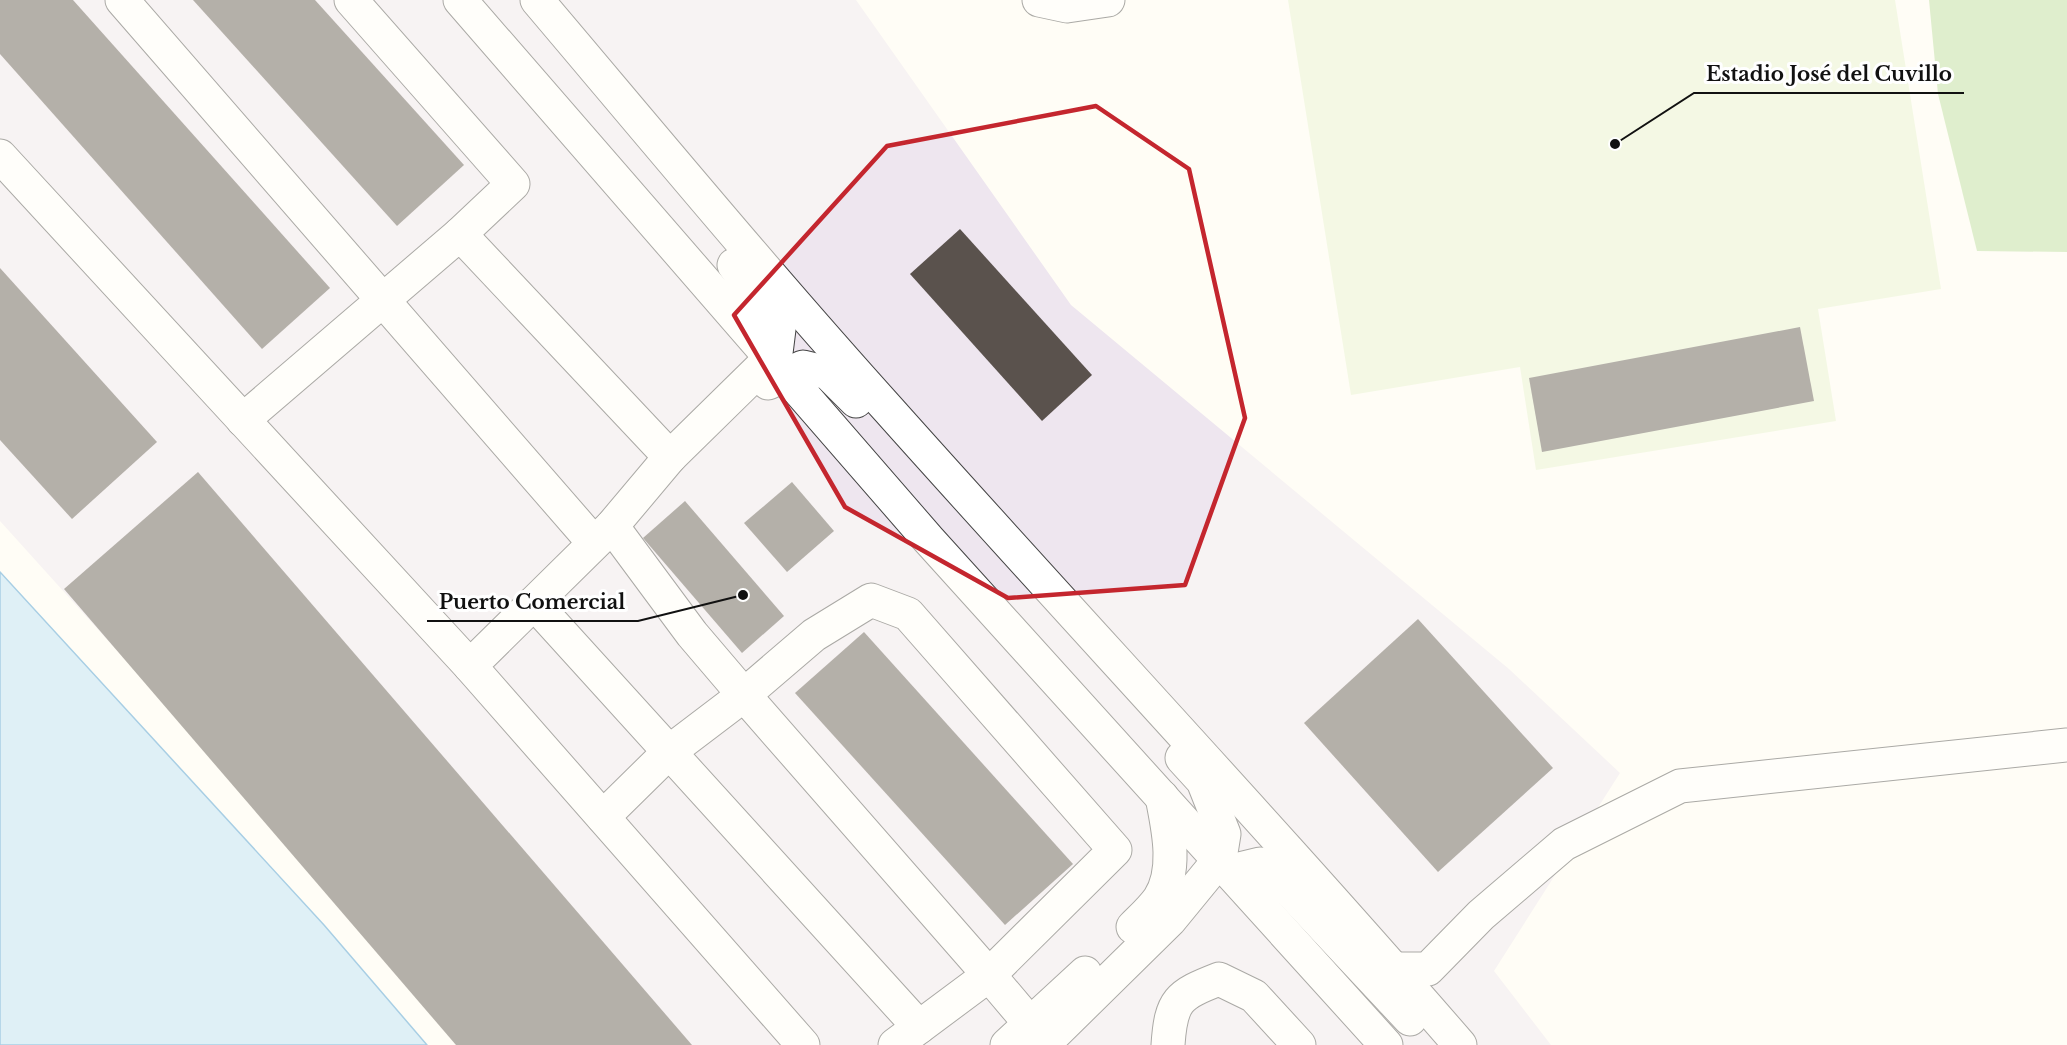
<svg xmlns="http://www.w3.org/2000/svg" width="2067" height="1045" viewBox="0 0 2067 1045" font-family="'Libre Baskerville',serif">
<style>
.industrial{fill:#eee6ef}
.forest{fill:#b9dc9c}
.pitch{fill:#e6f2cf}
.water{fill:#b9e0f7;stroke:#3f96cf;stroke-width:1.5}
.building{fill:#5a524d}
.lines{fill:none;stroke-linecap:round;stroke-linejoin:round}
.minor-casing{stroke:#444;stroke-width:35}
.minor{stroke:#fff;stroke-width:33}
.marked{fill:none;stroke:#c4262e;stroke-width:4.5;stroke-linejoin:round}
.leader{fill:none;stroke:#111;stroke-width:2}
.callout-dot{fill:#111;stroke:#fff;stroke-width:2}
.callout-label{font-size:20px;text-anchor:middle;font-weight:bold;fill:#111;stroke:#fff;stroke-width:6;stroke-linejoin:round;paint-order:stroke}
</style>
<rect width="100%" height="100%" fill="#fffdf5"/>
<!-- industrial -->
<polygon class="industrial" points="0,0 856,0 1071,305 1509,669 1620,773 1494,971 1551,1045 473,1045 0,521"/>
<!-- forest -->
<polygon class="forest" points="1929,0 2067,0 2067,252 1977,251 1938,94"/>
<!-- pitch -->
<polygon class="pitch" points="1288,0 1895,0 1941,289 1818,309 1836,421 1536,470 1520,367 1351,395"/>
<!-- water -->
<polygon class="water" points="0,572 324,925 427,1045 0,1045"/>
<!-- building -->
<g class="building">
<polygon points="0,0 73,0 330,288 262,349 0,54"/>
<polygon points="193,0 315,0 464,165 397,226"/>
<polygon points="960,229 1092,375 1042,421 910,274"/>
<polygon points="0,268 157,442 72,519 0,440"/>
<polygon points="1800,327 1814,401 1542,452 1529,378"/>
<polygon points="198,472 692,1045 456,1045 64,589"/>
<polygon points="792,482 834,531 787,572 744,523"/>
<polygon points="685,501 784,616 742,653 643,538"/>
<polygon points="1418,619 1553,768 1438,872 1304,723"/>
<polygon points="864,632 1073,864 1005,925 795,693"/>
</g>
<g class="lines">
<defs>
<g id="minor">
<polyline points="122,0 594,543"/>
<polyline points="351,0 513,184 460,234"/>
<polyline points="460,0 929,540 1386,1045"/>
<path d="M 537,0 C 653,137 768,276 888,409 C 1078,622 1273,829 1460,1045"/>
<polyline points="1039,0 1067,6 1108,0"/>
<polyline points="0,156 470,666"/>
<polyline points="734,265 779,329 776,353 670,457 612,526 470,666 803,1045"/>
<polyline points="768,383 803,367 828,373 856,401"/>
<polyline points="243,420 460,234 670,457"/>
<polyline points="534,603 919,1027"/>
<polyline points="603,817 669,752 744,695 989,975 1115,850 908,614 871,600 814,635 744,695 692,634 612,526"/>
<polyline points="1231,871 1260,864 1278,878 1410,1019"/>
<path d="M 1133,927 C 1142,918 1152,909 1159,899 C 1178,870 1168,828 1162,797"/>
<polyline points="1394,969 1428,969 1481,915 1564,844 1680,786 2067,745"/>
<polyline points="895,1045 989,975 1044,1040"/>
<polyline points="1007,1045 1085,973"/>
<polyline points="1048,1045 1046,1042 1170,920 1220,859 1224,834 1203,781 1182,758"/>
<path d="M 1168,1045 C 1171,1000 1178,995 1219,979 L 1254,996 L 1299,1045"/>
</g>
</defs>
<!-- minor casing -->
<use href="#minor" class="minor-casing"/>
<!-- minor -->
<use href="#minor" class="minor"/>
</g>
<!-- marked area -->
<path d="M0 0H2067V1045H0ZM 1096,106 L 1189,169 L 1245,418 L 1185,585 L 1008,598 L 845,507 L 734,315 L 887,146 Z" fill="#fffdf5" fill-opacity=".55" fill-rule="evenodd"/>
<path class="marked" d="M 1096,106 L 1189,169 L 1245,418 L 1185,585 L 1008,598 L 845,507 L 734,315 L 887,146 Z"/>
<!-- callouts -->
<path class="leader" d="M1615 144L1694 93H1964M743 595L638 621H427"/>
<g class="callout-dot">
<circle cx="1615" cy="144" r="6"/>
<circle cx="743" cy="595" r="6"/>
</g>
<g class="callout-label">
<text x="1829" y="81">Estadio José del Cuvillo</text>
<text x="532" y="609">Puerto Comercial</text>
</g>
</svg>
